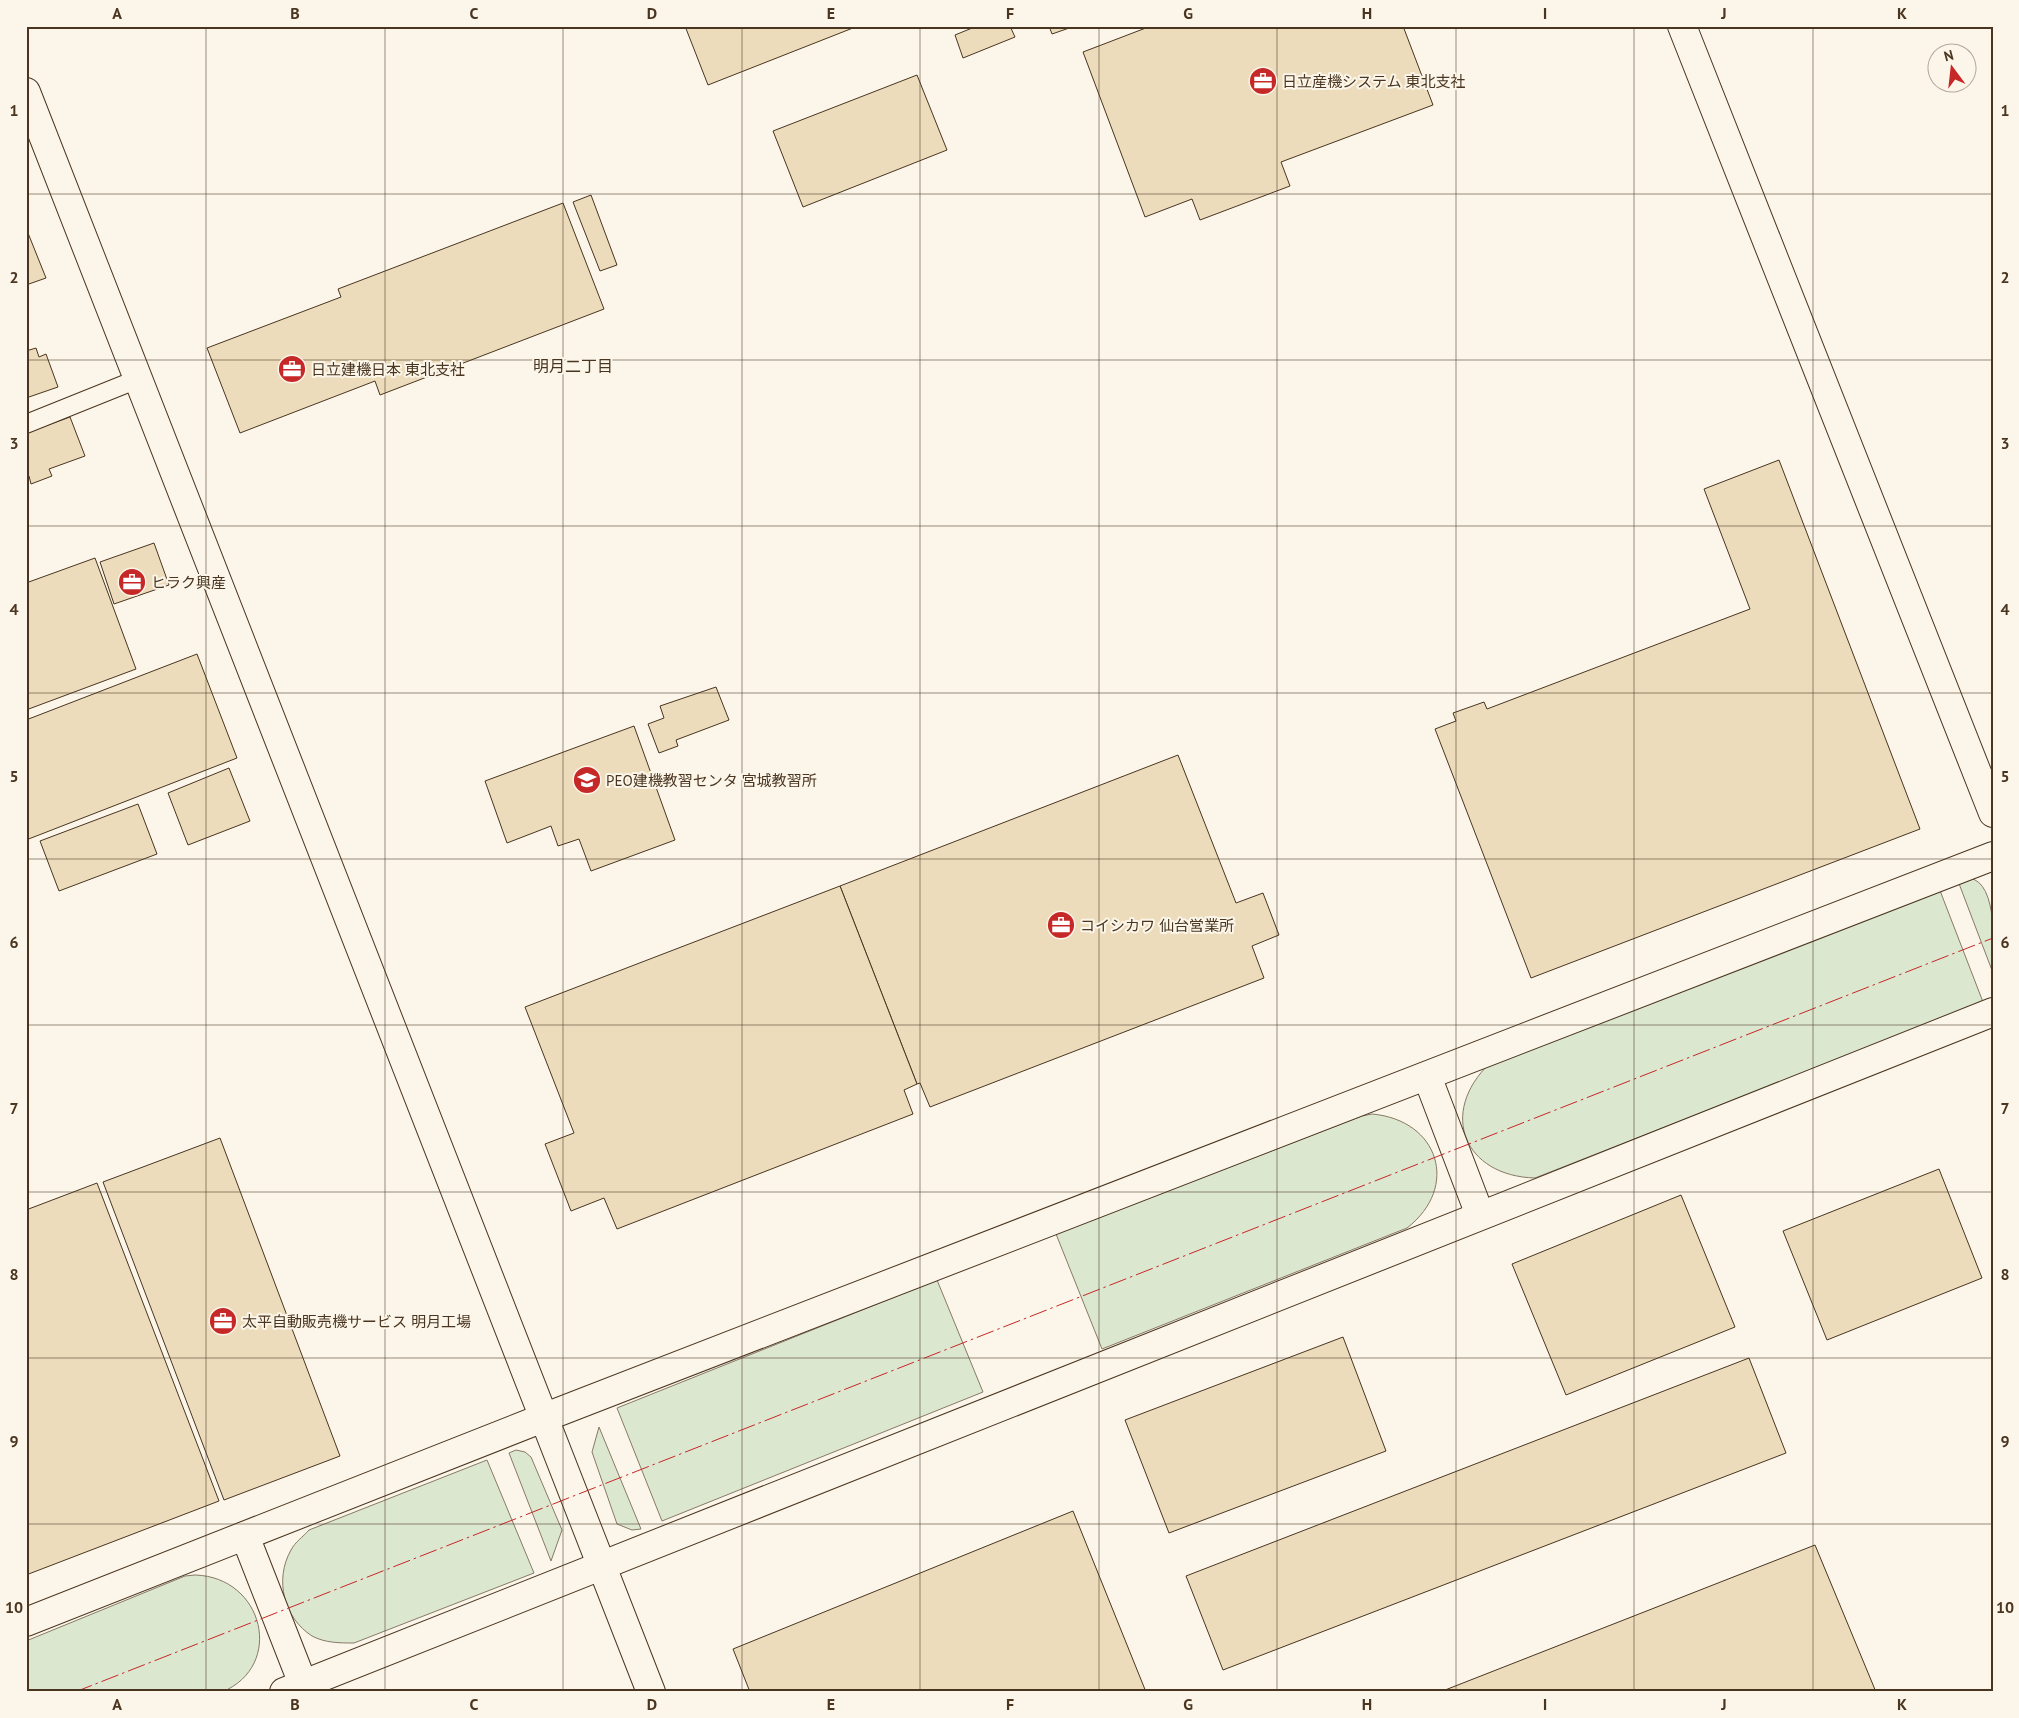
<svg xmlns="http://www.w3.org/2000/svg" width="2019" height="1718" viewBox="0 0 2019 1718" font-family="'PT Sans','Noto Sans JP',sans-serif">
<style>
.green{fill:#dce7d0;stroke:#887966}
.building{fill:#ecdcbc;stroke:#4a3520}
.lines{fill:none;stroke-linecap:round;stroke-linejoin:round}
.service-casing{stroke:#4a3520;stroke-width:20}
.minor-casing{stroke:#4a3520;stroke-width:30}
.tertiary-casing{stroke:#4a3520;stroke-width:30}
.service{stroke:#fbf6e9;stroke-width:18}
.minor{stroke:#fbf6e9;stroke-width:28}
.tertiary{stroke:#fbf6e9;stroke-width:28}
.power{stroke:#c62828;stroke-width:1;stroke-dasharray:18 4 2.5 4;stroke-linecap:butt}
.grid{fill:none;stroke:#4a3520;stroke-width:1;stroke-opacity:0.55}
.labels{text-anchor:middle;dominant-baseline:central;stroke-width:4;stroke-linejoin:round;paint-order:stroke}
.poi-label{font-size:15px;fill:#4a3520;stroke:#fbf6e9;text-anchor:start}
.neighbourhood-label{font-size:16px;fill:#4a3520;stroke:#fbf6e9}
.neatline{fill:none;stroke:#4a3520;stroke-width:2}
.grid-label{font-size:16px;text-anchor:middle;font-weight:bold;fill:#4a3520}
</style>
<rect width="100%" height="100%" fill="#fbf6e9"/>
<!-- green -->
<g class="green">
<path d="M 1969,878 C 1999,882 1993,951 1993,973 L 1958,881 Z"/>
<path d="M 1939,888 L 1983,1002 L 1535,1178 C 1464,1176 1438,1113 1490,1063 Z"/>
<path d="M 1372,1114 C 1439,1120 1460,1187 1407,1228 L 1102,1349 L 1056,1234 L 1362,1116 Z"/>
<polygon points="937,1280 983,1392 662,1521 617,1408"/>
<polygon points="599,1427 641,1529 632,1530 617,1524 592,1452"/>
<polygon points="516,1450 525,1452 531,1457 562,1530 551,1561 509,1453"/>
<path d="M 487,1460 L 534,1573 L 354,1643 C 340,1643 325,1643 312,1636 C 284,1618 274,1580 291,1550 C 295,1542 303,1537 309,1530 Z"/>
<path d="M 195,1575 C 264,1577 285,1666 222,1692 L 26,1692 L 26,1641 L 185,1576 Z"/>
</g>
<!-- building -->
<g class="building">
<polygon points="685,26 858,26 708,85"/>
<polygon points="977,26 1010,26 1015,37 963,58 955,35"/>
<polygon points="1049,26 1075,26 1052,34"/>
<polygon points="1151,26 1403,26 1433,105 1281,162 1290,186 1200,220 1192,199 1145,217 1083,52"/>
<polygon points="917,75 947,150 803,207 773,131"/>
<polygon points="591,195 617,265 600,271 573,202"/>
<polygon points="563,203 604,309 380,395 375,381 240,433 207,348 341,297 338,289"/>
<polygon points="28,233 46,278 26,285 26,234"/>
<polygon points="36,348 39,357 46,354 58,387 26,398 26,351"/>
<polygon points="70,417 85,456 49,469 52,476 31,484 29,476 26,477 26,433"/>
<polygon points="1779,460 1920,829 1531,978 1435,729 1456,721 1453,713 1484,702 1487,709 1750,609 1704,489"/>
<polygon points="154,543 169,585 114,604 100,562"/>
<polygon points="95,558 136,669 26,710 26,583"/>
<polygon points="197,654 237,758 26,840 26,720"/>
<polygon points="716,687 729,720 676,740 678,746 659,753 648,724 664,718 660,706"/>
<polygon points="634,726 675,840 591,871 579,839 558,846 551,826 507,843 485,781"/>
<polygon points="1178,755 1236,903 1263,893 1279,935 1252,946 1264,978 930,1107 920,1083 917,1084 840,886"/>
<polygon points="229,768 250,821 188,845 168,793"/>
<polygon points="138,804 157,854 59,891 40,841"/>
<polygon points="840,886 917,1084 904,1090 913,1114 617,1229 604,1198 571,1211 545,1144 574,1133 525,1007"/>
<polygon points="220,1138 340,1456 224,1500 103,1182"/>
<polygon points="1939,1169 1982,1278 1827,1340 1783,1231"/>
<polygon points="97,1183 219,1501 26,1575 26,1210"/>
<polygon points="1681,1195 1735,1327 1566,1395 1512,1264"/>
<polygon points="1343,1337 1386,1451 1169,1533 1125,1420"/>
<polygon points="1749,1358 1786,1453 1223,1670 1186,1576"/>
<polygon points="1073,1511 1146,1692 750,1692 733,1649"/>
<polygon points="1815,1545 1876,1692 1440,1692"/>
</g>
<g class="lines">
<defs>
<polyline id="service" points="26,424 138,379"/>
<g id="minor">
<polyline points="1427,1076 1480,1215"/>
<polyline points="245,1536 303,1684"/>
</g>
<g id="tertiary">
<polyline points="1682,26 1993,813"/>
<polyline points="26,92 651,1692"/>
<polyline points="26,1622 543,1418 1993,856"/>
<polyline points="284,1692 1993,1012"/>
</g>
</defs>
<!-- service casing -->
<use href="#service" class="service-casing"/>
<!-- minor casing -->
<use href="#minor" class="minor-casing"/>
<!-- tertiary casing -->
<use href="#tertiary" class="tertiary-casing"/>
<!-- service -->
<use href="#service" class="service"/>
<!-- minor -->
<use href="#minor" class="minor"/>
<!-- tertiary -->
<use href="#tertiary" class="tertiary"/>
<!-- power -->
<polyline class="power" points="75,1692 1993,938"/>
</g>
<!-- grid -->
<path class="grid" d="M 206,26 L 206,1692M 385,26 L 385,1692M 563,26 L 563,1692M 742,26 L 742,1692M 920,26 L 920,1692M 1099,26 L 1099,1692M 1277,26 L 1277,1692M 1456,26 L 1456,1692M 1634,26 L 1634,1692M 1813,26 L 1813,1692M 26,194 L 1993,194M 26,360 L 1993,360M 26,526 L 1993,526M 26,693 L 1993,693M 26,859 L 1993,859M 26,1025 L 1993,1025M 26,1192 L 1993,1192M 26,1358 L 1993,1358M 26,1524 L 1993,1524"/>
<!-- icons -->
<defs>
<symbol id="office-disc" viewBox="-11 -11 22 22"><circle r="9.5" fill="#c62828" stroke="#fbf6e9"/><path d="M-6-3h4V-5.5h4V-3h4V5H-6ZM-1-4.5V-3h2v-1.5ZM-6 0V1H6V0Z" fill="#fff"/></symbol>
<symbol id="school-disc" viewBox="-11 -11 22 22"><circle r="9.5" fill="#c62828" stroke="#fbf6e9"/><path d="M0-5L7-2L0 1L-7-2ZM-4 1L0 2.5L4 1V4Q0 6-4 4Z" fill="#fff"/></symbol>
</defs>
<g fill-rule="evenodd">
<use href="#office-disc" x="1247" y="65" width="32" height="32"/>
<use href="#office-disc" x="276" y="353" width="32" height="32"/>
<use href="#office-disc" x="116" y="566" width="32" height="32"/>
<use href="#school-disc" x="571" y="764" width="32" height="32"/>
<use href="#office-disc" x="1045" y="909" width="32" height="32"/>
<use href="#office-disc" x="207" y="1305" width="32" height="32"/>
</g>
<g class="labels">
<!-- poi labels -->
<g class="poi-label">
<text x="1282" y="81">日立産機システム 東北支社</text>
<text x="311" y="369">日立建機日本 東北支社</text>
<text x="151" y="582">ヒラク興産</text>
<text x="606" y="780">PEO建機教習センタ 宮城教習所</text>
<text x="1080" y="925">コイシカワ 仙台営業所</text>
<text x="242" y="1321">太平自動販売機サービス 明月工場</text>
</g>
<!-- neighbourhood labels -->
<g class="neighbourhood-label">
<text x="573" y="366">明月二丁目</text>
</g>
</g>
<!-- border -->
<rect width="2019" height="1718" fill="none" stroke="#fbf6e9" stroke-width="55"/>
<!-- north arrow -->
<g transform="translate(1952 68) rotate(345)"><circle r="24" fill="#fbf6e9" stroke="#b4a999"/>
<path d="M0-4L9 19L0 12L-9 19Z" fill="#c62828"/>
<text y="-8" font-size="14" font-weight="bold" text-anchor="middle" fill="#4a3520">N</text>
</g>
<rect x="28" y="28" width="1964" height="1662" class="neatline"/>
<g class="grid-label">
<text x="117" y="19">A</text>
<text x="295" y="19">B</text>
<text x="474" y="19">C</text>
<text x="652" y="19">D</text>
<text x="831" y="19">E</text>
<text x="1010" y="19">F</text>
<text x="1188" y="19">G</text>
<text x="1367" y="19">H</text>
<text x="1545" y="19">I</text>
<text x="1724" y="19">J</text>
<text x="1902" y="19">K</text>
<text x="14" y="116">1</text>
<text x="2005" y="116">1</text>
<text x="14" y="283">2</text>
<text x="2005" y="283">2</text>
<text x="14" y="449">3</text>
<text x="2005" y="449">3</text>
<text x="14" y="615">4</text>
<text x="2005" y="615">4</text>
<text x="14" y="782">5</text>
<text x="2005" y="782">5</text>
<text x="14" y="948">6</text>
<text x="2005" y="948">6</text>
<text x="14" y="1114">7</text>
<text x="2005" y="1114">7</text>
<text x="14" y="1280">8</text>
<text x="2005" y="1280">8</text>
<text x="14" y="1447">9</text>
<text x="2005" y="1447">9</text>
<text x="14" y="1613">10</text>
<text x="2005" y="1613">10</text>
<text x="117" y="1710">A</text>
<text x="295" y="1710">B</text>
<text x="474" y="1710">C</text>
<text x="652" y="1710">D</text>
<text x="831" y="1710">E</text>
<text x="1010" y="1710">F</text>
<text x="1188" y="1710">G</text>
<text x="1367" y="1710">H</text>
<text x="1545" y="1710">I</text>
<text x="1724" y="1710">J</text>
<text x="1902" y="1710">K</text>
</g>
</svg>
